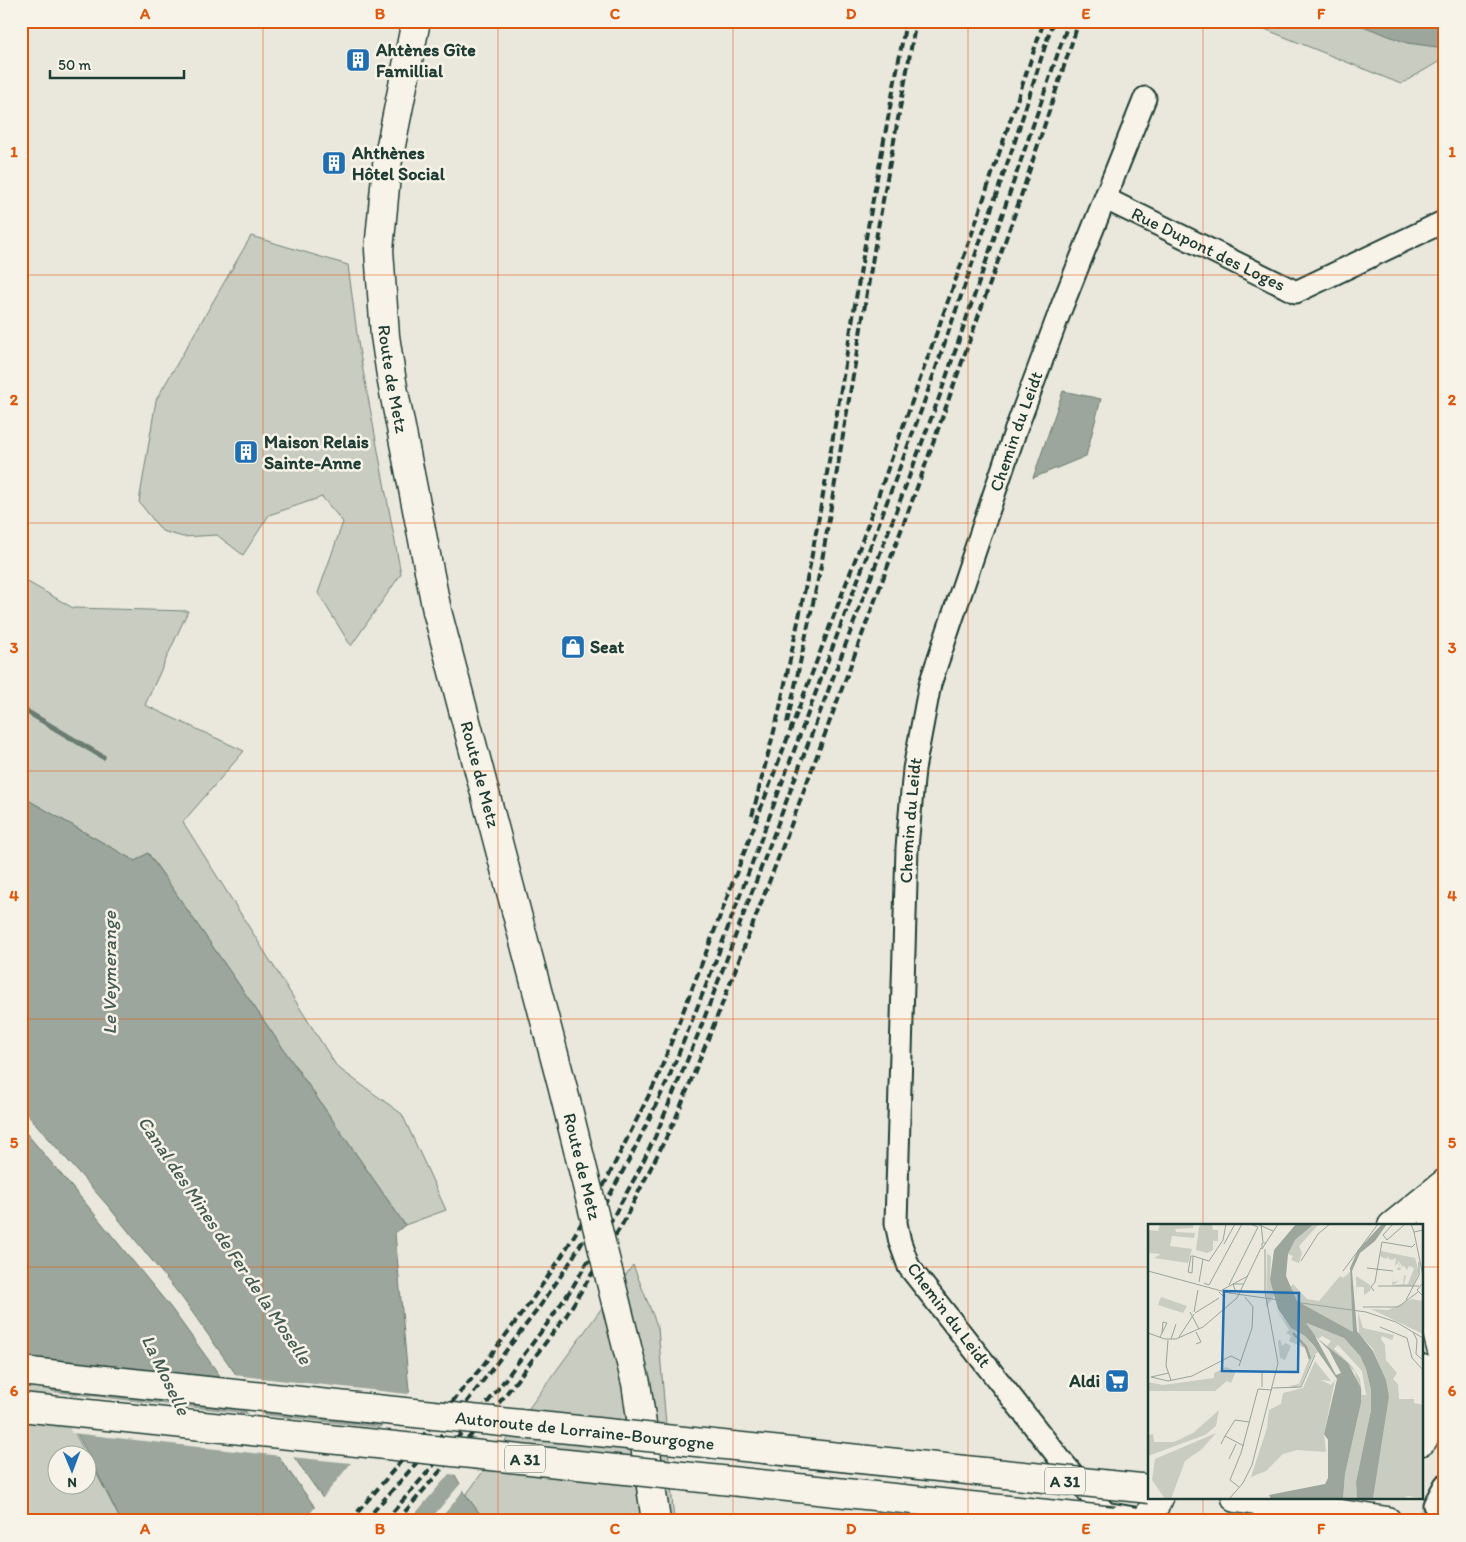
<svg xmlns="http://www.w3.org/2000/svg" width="1466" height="1542" viewBox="0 0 1466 1542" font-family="Itim,sans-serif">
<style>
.green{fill:#c8ccc1;stroke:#74847a}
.water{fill:#9ca69c;stroke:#6a7c72}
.pier{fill:#eae8dd}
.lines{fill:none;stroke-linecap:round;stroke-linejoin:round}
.stream{stroke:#6a7c72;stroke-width:5.5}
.minor-tunnel{stroke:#c1c6bb;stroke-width:21;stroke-dasharray:21 11;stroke-linecap:butt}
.minor-casing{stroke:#1f3d34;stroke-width:25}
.major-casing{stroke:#1f3d34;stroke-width:31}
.highway-casing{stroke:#1f3d34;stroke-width:31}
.minor{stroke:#f7f3e8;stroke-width:21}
.major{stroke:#f7f3e8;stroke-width:28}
.highway{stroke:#f7f3e8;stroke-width:28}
.rail{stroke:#1f3d34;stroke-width:4;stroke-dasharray:8 4;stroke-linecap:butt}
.major-bridge-casing{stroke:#1f3d34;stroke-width:31;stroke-linecap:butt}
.highway-bridge-casing{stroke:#1f3d34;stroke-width:31;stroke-linecap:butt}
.major-bridge{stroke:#f7f3e8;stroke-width:28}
.highway-bridge{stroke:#f7f3e8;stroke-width:28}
.grid{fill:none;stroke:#de580e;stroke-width:1;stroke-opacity:0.55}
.labels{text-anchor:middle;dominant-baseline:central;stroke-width:5;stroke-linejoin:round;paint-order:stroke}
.shield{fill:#f7f3e8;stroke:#60746a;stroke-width:1}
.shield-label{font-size:16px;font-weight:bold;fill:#1f3d34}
.poi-label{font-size:18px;font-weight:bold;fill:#1f3d34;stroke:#f7f3e8;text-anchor:start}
.street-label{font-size:18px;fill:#1f3d34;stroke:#f7f3e8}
.water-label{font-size:19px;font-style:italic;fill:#445c53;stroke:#f7f3e8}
.inset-river{fill:none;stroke:#9ca69c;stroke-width:2.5}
.inset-road{fill:none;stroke:#99a499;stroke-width:1}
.view{fill:#1f6fb2;fill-opacity:0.15;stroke:#1f6fb2;stroke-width:2.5}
.inset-edge{fill:none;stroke:#1f3d34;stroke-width:2.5}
.neatline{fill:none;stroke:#de580e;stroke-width:2}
.grid-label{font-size:16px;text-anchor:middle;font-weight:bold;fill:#de580e}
</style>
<rect width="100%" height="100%" fill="#eae8dd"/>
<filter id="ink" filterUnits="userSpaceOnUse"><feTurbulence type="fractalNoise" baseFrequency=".02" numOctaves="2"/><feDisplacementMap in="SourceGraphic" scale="10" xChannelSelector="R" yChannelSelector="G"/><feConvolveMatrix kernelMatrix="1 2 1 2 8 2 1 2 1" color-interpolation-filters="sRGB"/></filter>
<g filter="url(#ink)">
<!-- green -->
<g class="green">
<polygon points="1245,21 1445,21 1445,58 1401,84"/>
<polygon points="251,236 348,265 359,349 401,574 351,646 318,593 343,522 322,497 269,515 243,555 217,535 183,537 162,531 139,502 156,400"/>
<polygon points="21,578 73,608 188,611 145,705 244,751 183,822 337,1067 402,1114 446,1210 405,1225 148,853 135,861 21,796"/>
<polygon points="633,1265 658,1328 674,1521 485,1521 466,1495"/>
<polygon points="21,1362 45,1377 86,1454 58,1454 58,1484 88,1484 88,1457 121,1521 21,1521"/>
</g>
<!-- water -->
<g class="water">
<polygon points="1350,21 1405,21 1445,26 1445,48 1407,43"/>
<polygon points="1063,391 1101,399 1086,456 1033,478"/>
<polygon points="21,796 135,861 148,853 405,1225 395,1233 409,1390 466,1495 485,1521 336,1521 322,1497 183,1299 108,1206 21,1107"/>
<polygon points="21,1127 87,1205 171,1308 312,1503 322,1521 121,1521 88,1454 46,1377 21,1362"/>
</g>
<!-- pier -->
<g class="pier">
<polygon points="233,1375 408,1394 411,1391 414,1394 458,1475 449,1474 409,1521 333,1521 321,1500 351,1463 291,1457 261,1415 380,1428 386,1421 256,1407"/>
<polygon points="51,1392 250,1414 281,1456 72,1433"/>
<polygon points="462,1482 465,1488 451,1506 438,1521 429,1521"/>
<polygon points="316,1506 325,1521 304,1521"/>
</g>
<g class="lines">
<!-- stream -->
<polyline class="stream" points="21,708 103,757"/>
<!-- minor-tunnel -->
<polyline class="minor-tunnel" points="1426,1521 1434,1505"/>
<defs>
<g id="minor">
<path id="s1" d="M 1106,199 L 1296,292 L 1445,221"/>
<polyline points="1434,1505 1445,1485"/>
<polyline points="1105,1513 1146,1520"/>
<path id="s2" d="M 1112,1521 L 1060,1459 L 909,1267 L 900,1242 L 896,1223 L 907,848 L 914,769 L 930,684 L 1015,432 L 1062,306 L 1145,98"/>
</g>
<g id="major">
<path id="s3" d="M 416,21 L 387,165 L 379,250 L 385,336 L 392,382 L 437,611"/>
<polyline points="1392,1226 1445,1183"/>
<polyline points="624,1335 636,1383 656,1521"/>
<polyline points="1146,1521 1159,1498"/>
</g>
<g id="highway">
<polyline points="1445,1198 1434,1220 1428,1261 1434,1321 1445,1363"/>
<path d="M 1422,1369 C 1429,1382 1432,1416 1428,1430 C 1427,1434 1424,1438 1422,1441"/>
<polyline points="21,1371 366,1408"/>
<polyline points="1236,1498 1387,1521"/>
</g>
</defs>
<!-- minor casing -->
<use href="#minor" class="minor-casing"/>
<!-- major casing -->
<use href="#major" class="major-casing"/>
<!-- highway casing -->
<use href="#highway" class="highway-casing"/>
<!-- minor -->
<use href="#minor" class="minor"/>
<!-- major -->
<use href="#major" class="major"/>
<!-- highway -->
<use href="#highway" class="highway"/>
<!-- rail -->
<g class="rail">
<polyline points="787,723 821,566 877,233 916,21"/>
<polyline points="752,816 779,712 810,565 827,473 867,232 906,21"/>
<polyline points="350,1521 481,1368 529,1304 560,1259 602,1189 657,1079 714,932 858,552 967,248 1044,21"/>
<polyline points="365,1521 443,1433 538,1309 569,1264 612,1191 631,1156 668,1080 711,973 922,408 1015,141 1053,21"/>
<polyline points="385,1521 485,1406 547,1324 572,1288 597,1246 637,1174 655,1137 699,1032 940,395 1069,21"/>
<polyline points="397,1521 503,1398 566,1316 623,1223 675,1120 721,1007 791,825 921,477 1019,202 1079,21"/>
</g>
<defs>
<g id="major-bridge">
<path id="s4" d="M 437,611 L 562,1085 L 624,1335"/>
</g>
<g id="highway-bridge">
<polyline points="21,1407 1114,1521"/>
<path id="s5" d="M 366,1408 L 1150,1489"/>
</g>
</defs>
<!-- major-bridge casing -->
<use href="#major-bridge" class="major-bridge-casing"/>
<!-- highway-bridge casing -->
<use href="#highway-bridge" class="highway-bridge-casing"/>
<!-- major-bridge -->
<use href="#major-bridge" class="major-bridge"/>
<!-- highway-bridge -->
<use href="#highway-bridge" class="highway-bridge"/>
</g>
</g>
<!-- grid -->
<path class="grid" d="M 263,21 L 263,1521M 498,21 L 498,1521M 733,21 L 733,1521M 968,21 L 968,1521M 1203,21 L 1203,1226M 21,275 L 1445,275M 21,523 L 1445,523M 21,771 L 1445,771M 21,1019 L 1445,1019M 21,1267 L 1150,1267M 1422,1267 L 1445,1267M 1203,1498 L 1203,1521"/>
<!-- icons -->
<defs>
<symbol id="building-square" viewBox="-11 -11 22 22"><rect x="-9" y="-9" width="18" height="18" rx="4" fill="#1f6fb2" stroke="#f7f3e8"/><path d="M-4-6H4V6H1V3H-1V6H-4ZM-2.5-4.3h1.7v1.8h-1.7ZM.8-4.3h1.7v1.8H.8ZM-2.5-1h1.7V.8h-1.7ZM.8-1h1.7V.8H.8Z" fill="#fff"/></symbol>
<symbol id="shop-square" viewBox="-11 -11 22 22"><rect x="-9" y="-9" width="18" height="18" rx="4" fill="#1f6fb2" stroke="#f7f3e8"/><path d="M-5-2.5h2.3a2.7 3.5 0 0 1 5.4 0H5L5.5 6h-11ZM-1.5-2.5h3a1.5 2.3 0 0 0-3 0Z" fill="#fff"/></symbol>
<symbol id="supermarket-square" viewBox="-11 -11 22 22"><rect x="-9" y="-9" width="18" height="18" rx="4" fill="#1f6fb2" stroke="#f7f3e8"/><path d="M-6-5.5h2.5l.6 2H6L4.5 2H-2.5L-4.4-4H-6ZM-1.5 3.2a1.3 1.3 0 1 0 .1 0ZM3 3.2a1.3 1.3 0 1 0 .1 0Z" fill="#fff"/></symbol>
</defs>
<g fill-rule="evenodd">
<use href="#building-square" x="344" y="46" width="28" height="28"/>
<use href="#building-square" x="320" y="149" width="28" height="28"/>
<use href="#building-square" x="232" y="438" width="28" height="28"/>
<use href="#shop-square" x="559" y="633" width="28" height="28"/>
<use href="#supermarket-square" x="1103" y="1367" width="28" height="28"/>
</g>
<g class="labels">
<!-- shield labels -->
<g class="shield">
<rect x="505" y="1445.5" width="40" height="27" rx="4"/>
<rect x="1045" y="1467.5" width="40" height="27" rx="4"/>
</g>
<g class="shield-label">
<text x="525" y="1459">A 31</text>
<text x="1065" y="1481">A 31</text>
</g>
<!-- poi labels -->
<g class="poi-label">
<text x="376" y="50">Ahtènes Gîte<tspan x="376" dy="21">Famillial</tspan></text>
<text x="352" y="153">Ahthènes<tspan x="352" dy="21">Hôtel Social</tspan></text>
<text x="264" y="442">Maison Relais<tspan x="264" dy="21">Sainte-Anne</tspan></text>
<text x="590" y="647">Seat</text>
<text x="1100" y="1381" text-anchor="end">Aldi</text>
</g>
<!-- street labels -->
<g class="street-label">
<text stroke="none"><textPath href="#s1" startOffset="114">Rue Dupont des Loges</textPath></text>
<text stroke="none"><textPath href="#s3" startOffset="362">Route de Metz</textPath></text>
<text stroke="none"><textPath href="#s2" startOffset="1179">Chemin du Leidt</textPath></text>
<text stroke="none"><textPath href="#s4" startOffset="169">Route de Metz</textPath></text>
<text stroke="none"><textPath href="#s2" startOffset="774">Chemin du Leidt</textPath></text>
<text stroke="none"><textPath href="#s4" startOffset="574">Route de Metz</textPath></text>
<text transform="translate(949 1315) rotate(53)">Chemin du Leidt</text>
<text stroke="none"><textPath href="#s5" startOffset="220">Autoroute de Lorraine-Bourgogne</textPath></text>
</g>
<!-- water labels -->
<g class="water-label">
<text transform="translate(109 973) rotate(-90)">Le Veymerange</text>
<text transform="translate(225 1240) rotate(56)">Canal des Mines de Fer de la Moselle</text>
<text transform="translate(166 1375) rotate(64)">La Moselle</text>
</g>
</g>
<!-- overview -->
<g transform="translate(1148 1224)">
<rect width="275" height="275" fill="#eae8dd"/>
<path d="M 12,0 L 45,0 L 45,4 L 27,5 L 28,8 L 47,9 L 46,14 L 24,12 L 22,22 L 44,25 L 40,39 L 6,34 L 13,30 L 0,29 L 0,6 L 10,7 ZM 55,0 L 64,0 L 65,6 L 70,6 L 70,17 L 65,17 L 65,26 L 59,29 L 48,26 L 51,3 ZM 166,0 L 171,0 L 151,22 L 154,29 L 151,39 L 143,36 L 145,32 L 140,30 L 147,16 ZM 233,27 L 267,34 L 271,48 L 265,62 L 247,62 L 244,61 L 246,50 L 245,58 L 251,57 L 245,61 L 255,60 L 256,51 L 258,52 L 256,60 L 260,60 L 266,44 L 261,42 L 259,46 L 255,41 L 255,44 L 250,36 L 250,38 L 252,41 L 253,46 L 249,46 L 250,43 L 253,44 L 250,39 L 247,42 L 248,34 L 243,36 L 239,33 L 238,35 L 232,32 ZM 119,29 L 123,33 L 122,56 L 127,71 L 118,83 ZM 202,48 L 206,109 L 149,77 L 142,63 L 145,60 L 159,75 L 171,77 L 192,52 L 195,54 ZM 208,52 L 222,61 L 223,66 L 216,71 L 216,63 L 209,63 L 209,73 ZM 13,73 L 39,82 L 35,89 L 10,81 ZM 264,75 L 274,77 L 275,110 L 223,85 L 240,86 ZM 128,85 L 143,104 L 157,112 L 170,128 L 166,131 L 153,161 L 147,164 L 141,162 L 151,160 L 161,135 L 159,125 L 141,117 L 143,112 L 138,109 L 141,106 ZM 210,88 L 215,104 L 246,111 L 244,116 L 234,112 L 233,115 L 237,121 L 238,136 L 249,149 L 245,155 L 250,160 L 251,175 L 266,175 L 266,179 L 275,181 L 275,275 L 261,272 L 257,273 L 260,275 L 225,275 L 241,173 L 236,155 L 234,188 L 235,150 L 225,125 L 211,110 ZM 157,99 L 196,114 L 212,132 L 218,145 L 223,166 L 223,186 L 208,258 L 209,275 L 195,275 L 197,250 L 213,179 L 207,148 L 179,122 L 183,117 L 174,112 L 170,115 ZM 190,121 L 214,147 L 218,171 L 214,171 L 212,155 L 204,142 L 186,125 ZM 132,115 L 134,122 L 138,119 L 143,122 L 137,136 L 132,134 L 130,118 ZM 167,137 L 183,157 L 173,156 L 183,161 L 187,156 L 176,210 L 178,228 L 149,226 L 135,230 L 118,247 L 103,253 L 119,204 L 121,186 L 133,180 L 135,169 L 155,164 ZM 78,143 L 88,147 L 83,159 L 79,157 L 67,167 L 0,167 L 0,158 L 15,161 L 66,154 L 66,149 ZM 71,186 L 68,202 L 57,211 L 0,232 L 0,211 L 5,210 L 6,218 L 26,218 L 45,209 ZM 68,209 L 54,225 L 37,237 L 23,275 L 17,275 L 4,256 L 7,235 Z" fill="#c8ccc1" fill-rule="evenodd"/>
<path d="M 148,0 L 166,0 L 147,16 L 140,30 L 138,52 L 149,77 L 205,108 L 202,44 L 210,26 L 234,0 L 239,0 L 227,17 L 212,29 L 204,47 L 209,107 L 225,127 L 238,156 L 241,173 L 225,275 L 209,275 L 208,258 L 223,186 L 223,166 L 218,145 L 212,132 L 196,114 L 158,99 L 169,114 L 200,139 L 213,164 L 213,179 L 197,250 L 195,275 L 123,275 L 121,271 L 177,260 L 180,254 L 180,216 L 176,210 L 189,155 L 166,122 L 157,112 L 143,104 L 130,85 L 122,56 L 126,26 ZM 167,112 L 181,126 L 193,149 L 188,151 Z" fill="#9ca69c" fill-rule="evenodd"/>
<path class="inset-river" d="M 145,109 L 158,123 L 162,135"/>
<path class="inset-road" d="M 109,0 L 125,7M 113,0 L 115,18M 245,0 L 235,11 L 239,16 L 256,1M 263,0 L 266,8 L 275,6M 266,8 L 275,52M 118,19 L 114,19 L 114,25 L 130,0M 76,20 L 87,0M 43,32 L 45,32 L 44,49 L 40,48 ZM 45,32 L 61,37 L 75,16 L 78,0M 153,37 L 170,10 L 182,0M 219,44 L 245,47M 0,47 L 81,69 L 218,88 L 248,98 L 275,114M 195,47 L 230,0M 51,58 L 55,35M 56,59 L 61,61 L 94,0M 275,59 L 269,66 L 275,72M 81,61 L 110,3 L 102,0M 230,62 L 271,62M 74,66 L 100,52M 226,67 L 223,63 L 227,58 L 234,18 L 264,23 L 267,20M 71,68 L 76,73 L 76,87M 94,68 L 87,66 L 85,60 L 96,60M 258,76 L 271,51 L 271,38M 215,83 L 250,83 L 270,68M 42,88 L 51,105M 46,88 L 50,66M 47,89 L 71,74M 232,103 L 259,114 L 264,134 L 275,146M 265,108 L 269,116 L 268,130 L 275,136M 0,109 L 17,115 L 28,115 L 55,103 L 89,74 L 113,24M 12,113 L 19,99 L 15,98 L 14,109M 31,113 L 46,90M 23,115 L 28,100M 20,116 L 18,142 L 23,156M 48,120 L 53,118 L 48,108M 91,142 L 104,104 L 105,83 L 97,73M 21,149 L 3,153 L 20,157 L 44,152 L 83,132 L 93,137M 114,163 L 114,147M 124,164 L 153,163 L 167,131M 77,212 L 87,196 L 101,198M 73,220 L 77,212 L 96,222M 81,235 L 88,220M 91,263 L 82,256 L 93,229 L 110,165 L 124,166M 81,275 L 95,259 L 104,241 L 130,139 L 117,68 L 117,25"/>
<path class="view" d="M 76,67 L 151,69 L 150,148 L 74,147 Z"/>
<rect width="275" height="275" class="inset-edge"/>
</g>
<!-- margin -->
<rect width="1466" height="1542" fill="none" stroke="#f7f3e8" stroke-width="55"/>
<!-- north arrow -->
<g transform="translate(72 1470) rotate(179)"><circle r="24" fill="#f7f3e8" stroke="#a1aaa0"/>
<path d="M0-4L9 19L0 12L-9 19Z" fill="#1f6fb2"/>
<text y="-8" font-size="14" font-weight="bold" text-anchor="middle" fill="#1f3d34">N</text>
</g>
<!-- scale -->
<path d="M50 70v8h134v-8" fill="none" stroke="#1f3d34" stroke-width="2.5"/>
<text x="58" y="70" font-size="15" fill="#1f3d34" stroke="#f7f3e8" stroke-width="4" paint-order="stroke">50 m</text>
<rect x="28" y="28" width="1410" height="1486" class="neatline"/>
<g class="grid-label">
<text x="145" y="19">A</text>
<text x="380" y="19">B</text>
<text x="615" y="19">C</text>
<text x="851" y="19">D</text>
<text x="1086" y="19">E</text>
<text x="1321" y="19">F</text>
<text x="14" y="157">1</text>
<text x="1452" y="157">1</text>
<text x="14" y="405">2</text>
<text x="1452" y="405">2</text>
<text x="14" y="653">3</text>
<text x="1452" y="653">3</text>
<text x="14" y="901">4</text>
<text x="1452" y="901">4</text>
<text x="14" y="1148">5</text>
<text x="1452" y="1148">5</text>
<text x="14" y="1396">6</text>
<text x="1452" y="1396">6</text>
<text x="145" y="1534">A</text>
<text x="380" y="1534">B</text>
<text x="615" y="1534">C</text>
<text x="851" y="1534">D</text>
<text x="1086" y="1534">E</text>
<text x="1321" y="1534">F</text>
</g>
</svg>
